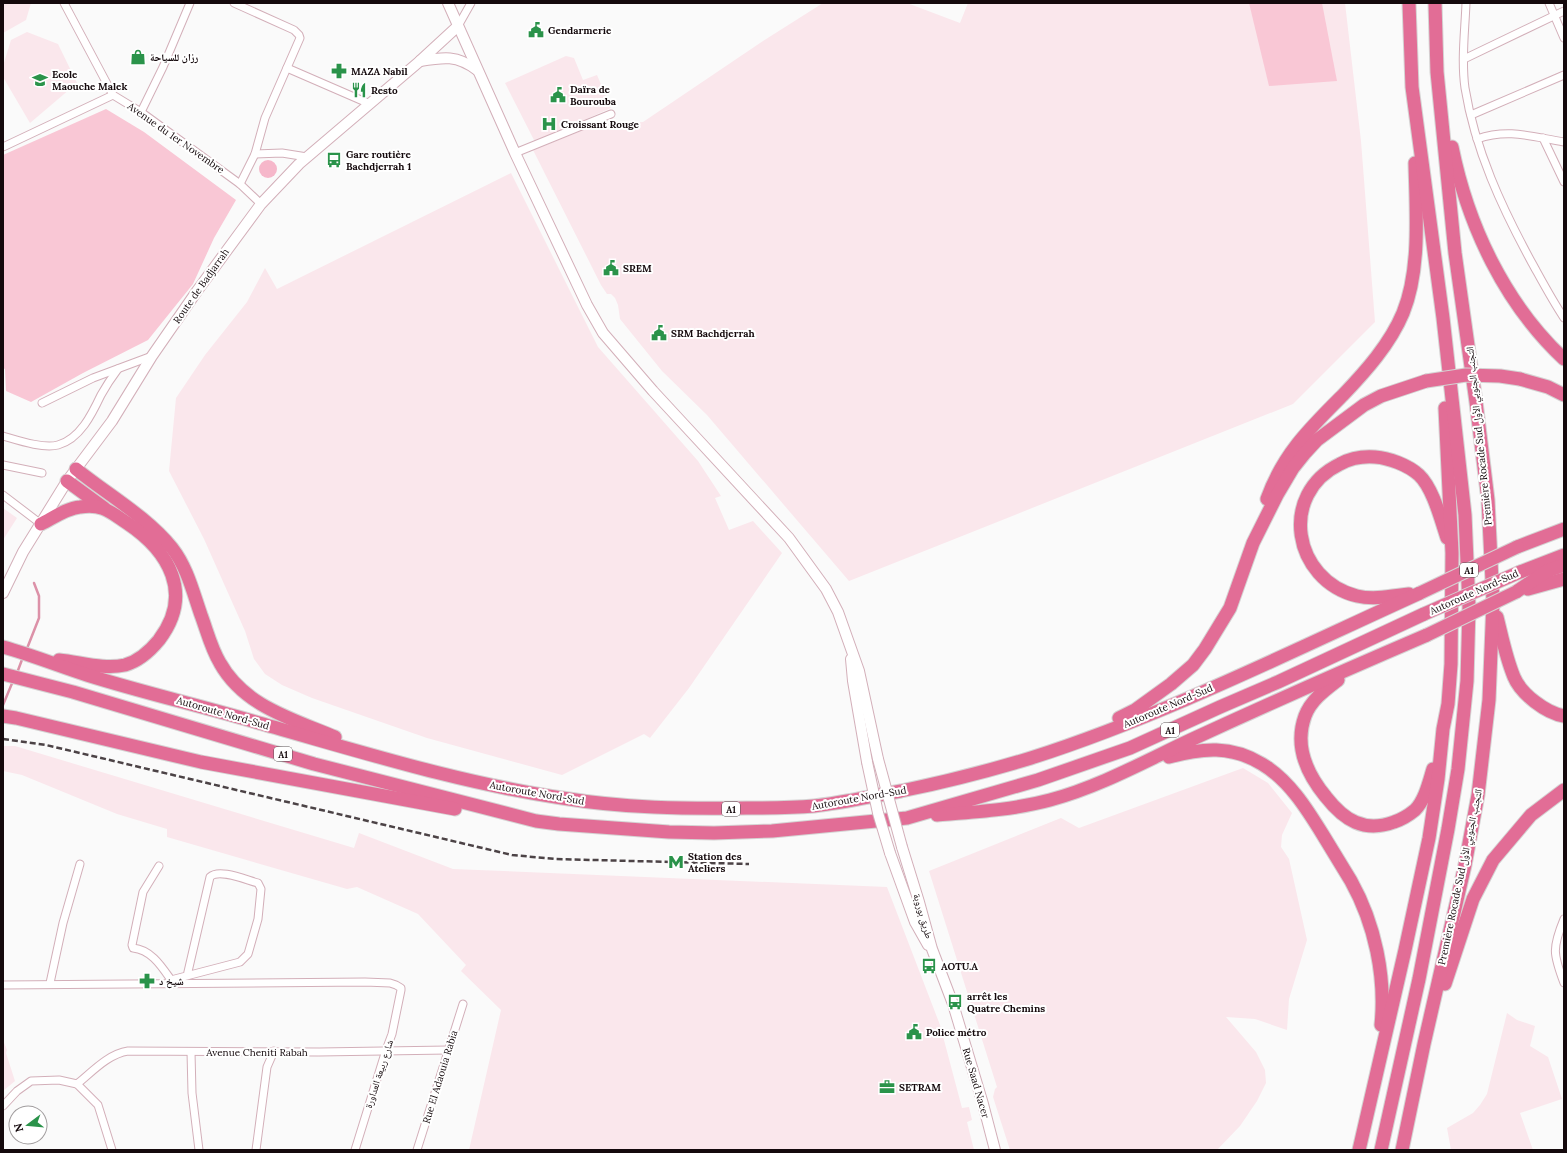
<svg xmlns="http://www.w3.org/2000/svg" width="1567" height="1153" viewBox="0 0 1567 1153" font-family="Lora,'Noto Naskh Arabic',serif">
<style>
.built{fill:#fae7ec}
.green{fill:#f9c7d5}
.forest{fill:#f6b7ca}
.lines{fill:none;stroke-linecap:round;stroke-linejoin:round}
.stream{stroke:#dc91a8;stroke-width:2.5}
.minor-casing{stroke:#d3afb9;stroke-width:9}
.secondary-casing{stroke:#d3afb9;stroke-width:12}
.motorway-casing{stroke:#d5d3d3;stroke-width:15}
.minor{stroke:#fff;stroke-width:7}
.secondary{stroke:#fff;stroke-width:10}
.motorway{stroke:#e26d96;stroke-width:13}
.rail{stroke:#4c4346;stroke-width:2.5;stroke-dasharray:6 3;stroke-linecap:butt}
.secondary-bridge-casing{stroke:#d3afb9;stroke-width:12;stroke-linecap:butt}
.motorway-bridge-casing{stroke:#d5d3d3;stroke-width:15;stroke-linecap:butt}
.secondary-bridge{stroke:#fff;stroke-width:10}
.motorway-bridge{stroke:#e26d96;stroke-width:13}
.labels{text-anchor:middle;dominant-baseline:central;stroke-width:4;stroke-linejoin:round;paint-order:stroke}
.shield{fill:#fff;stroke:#5a5355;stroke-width:1}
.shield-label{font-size:9px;font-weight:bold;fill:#14090c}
.poi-label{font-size:10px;font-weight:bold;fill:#14090c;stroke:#fff;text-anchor:start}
.street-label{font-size:10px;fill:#14090c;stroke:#fff}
</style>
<rect width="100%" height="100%" fill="#fafafa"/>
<!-- built -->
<g class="built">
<polygon points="3,3 31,3 26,20 3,33"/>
<polygon points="823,3 907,3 960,23 968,3 1345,3 1361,141 1375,322 1293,404 849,581 707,415 662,371 620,319 618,305 615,298 611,294 607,294 601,285 533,150 596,125 643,122 763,41"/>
<polygon points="27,32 58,44 77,83 30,123 3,77 3,66 11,40"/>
<polygon points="566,56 574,58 583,80 597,75 611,108 535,142 505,83"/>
<polygon points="511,173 598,347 698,461 721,496 715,498 729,530 753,521 782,553 689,688 650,738 644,734 562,775 427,738 312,698 282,685 265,674 254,659 245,631 204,539 169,471 176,398 205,355 247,302 265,268 277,289"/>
<polygon points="3,508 17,518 3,540"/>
<polygon points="3,746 15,746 354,848 359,833 453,869 887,887 940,1025 962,1108 969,1107 972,1120 967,1122 974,1150 469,1150 501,1010 461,971 466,965 418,914 357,887 347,889 167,837 167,829 117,814 22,775 3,771"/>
<polygon points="1243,768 1268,783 1292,813 1282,835 1281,847 1289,859 1307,940 1289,999 1287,1030 1255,1019 1226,1017 1256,1052 1265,1070 1266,1083 1257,1101 1240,1126 1217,1150 1010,1150 993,1097 995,1089 997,1087 929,871 1061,818 1079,828"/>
<polygon points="1507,1013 1517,1020 1535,1026 1530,1046 1548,1057 1562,1099 1520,1113 1533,1150 1451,1150 1447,1128 1473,1113 1480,1105 1487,1094"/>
<polygon points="3,1040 7,1050 6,1053 15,1081 3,1091"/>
</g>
<!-- green -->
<g class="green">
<polygon points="1249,3 1322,3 1337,81 1269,86"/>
<polygon points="106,109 144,132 236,200 214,238 193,284 148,340 83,373 31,402 6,391 5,369 3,368 3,155"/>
</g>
<!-- forest -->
<circle class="forest" cx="268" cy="169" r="9"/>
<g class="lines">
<!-- stream -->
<g class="stream">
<polyline points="26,651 39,618 39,596 34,583"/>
<polyline points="17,673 23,657"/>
<polyline points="3,705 13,681"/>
</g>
<defs>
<g id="minor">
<polyline points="64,3 113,95 141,112 240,184 261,204"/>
<polyline points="234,3 294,30 299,35 300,38 265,118 255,154 240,184"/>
<path d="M 1466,3 C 1465,31 1461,60 1465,88 C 1475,150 1502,208 1532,263 C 1542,281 1552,300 1564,318"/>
<polyline points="1549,3 1564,38"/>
<polyline points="458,26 471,3"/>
<polyline points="1464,59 1564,11"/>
<polyline points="287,68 370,104"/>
<polyline points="141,112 163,67 190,3"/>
<polyline points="1471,115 1564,75"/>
<polyline points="1543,138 1564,182"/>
<path d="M 1477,139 C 1509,128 1532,137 1564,142"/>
<polyline points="3,147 113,95"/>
<polyline points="515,153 611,114"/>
<polyline points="255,154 282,153 307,157"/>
<polyline points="42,403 93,378 152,356"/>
<path d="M 3,436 C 17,440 43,449 58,445 C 80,439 92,414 101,395 C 106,386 112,377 118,369"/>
<polyline points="3,465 42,473"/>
<polyline points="3,495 41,524"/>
<path d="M 159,866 L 143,892 L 132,945 L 133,948 C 153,950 163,969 174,984"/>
<path d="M 1564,919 C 1552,948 1553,954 1564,983"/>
<path d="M 171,980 L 240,962 L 248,954 L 258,919 L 261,889 L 258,883 C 246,880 219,868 210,877 L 187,976"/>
<polyline points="50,983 63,923 80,864"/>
<polyline points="3,985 365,982 390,983 396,985 401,988 401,990 392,1034 386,1050 355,1150"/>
<polyline points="191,1052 192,1093 199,1150"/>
<path d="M 77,1084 C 92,1072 108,1054 128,1051 L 319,1052 L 448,1050"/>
<polyline points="3,1106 17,1091 31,1081 59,1080 77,1084 98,1105 112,1150"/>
<polyline points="256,1150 267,1067 274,1051"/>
<polyline points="417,1150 463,1004"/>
</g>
<g id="secondary">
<polyline points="448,3 515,153 587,305 603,333 653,391 789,538 826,589 838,612 859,671 878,759"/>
<path d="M 420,61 C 444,57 457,55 477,70"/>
<polyline points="3,593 23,552 67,481 112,421 152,356 197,291 261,204 299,164 420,61 458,26"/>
<polyline points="851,659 853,681 867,762"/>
<polyline points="902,847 919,902 932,949 953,1004 983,1104 995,1150"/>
<polyline points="890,853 915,922 928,945"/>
</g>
<g id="motorway">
<path d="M 1452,147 C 1468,226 1505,304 1564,359"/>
<polyline points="1520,379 1548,387 1564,395"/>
<path d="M 76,469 C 108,495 146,516 172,548 C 187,567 193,592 201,615 C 207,631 211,648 220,663 C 244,706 292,719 335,737"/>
<polyline points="67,481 104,508"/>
<path d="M 1267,499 C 1283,454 1310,428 1343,395 C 1366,371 1390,344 1403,313 C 1421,269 1416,210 1415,163"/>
<path d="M 41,524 C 53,518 67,508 80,507 C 103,504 109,511 127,523 C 169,551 194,594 159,640 C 150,651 139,661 125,665 C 104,670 80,662 59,660"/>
<polyline points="1517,547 1564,529"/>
<polyline points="1520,572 1564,555"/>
<polyline points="1528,589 1564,579"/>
<polyline points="1516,592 1547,571 1564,565"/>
<path d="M 1409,594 C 1392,596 1374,600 1357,596 C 1293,580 1278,494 1340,464 C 1351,458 1362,456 1375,457 C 1389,458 1408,465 1419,475 C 1433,488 1441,520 1447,538"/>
<path d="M 1497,617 C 1502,637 1506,658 1514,677 C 1521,694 1546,713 1564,716"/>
<path d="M 3,647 C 32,655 59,666 87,675 C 144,693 202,706 259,723 C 359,751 459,783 562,798 C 623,808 685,809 747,808 C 769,808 791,808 814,806 C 843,803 872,796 901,791 C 945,782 988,771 1031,758 C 1165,715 1292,651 1420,593"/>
<polyline points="3,674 73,692 314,764 536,821 559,824 669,832 714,833 772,831 907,818 1038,780 1130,748 1220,707 1278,682 1424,614"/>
<path d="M 1338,680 C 1325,690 1311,700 1305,716 C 1294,746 1307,774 1326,797 C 1344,820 1364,833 1394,822 C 1400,820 1409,815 1415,810 C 1425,800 1429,782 1433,769"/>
<polyline points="3,716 16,718 201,762 455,809"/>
<polyline points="1119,718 1135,710 1171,684 1193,665 1205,649 1230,608 1253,543 1277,495 1293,468 1305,453 1317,440 1364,405 1381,396 1426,381"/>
<path d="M 1169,757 C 1202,748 1231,745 1262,764 C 1289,780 1307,809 1323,835 C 1332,850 1342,866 1351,881 C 1375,924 1386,977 1381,1025"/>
<path d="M 937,815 C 975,812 1013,810 1050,800 C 1102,786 1149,759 1197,737 C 1273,702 1350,668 1427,635"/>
<polyline points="1445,984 1473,899 1493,860 1531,815 1564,790"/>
<polyline points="1359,1150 1405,950 1429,838 1438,779 1443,729 1448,704 1451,664 1452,553 1445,408"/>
<polyline points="1381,1150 1419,979 1448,829 1458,769 1467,681 1469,607 1465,515 1443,318 1412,87 1409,3"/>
<polyline points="1402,1150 1424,1044 1465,865 1478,795 1489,700 1493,601 1488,500 1476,402 1455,253 1437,72 1435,3"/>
</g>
</defs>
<!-- minor casing -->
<use href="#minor" class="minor-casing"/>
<!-- secondary casing -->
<use href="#secondary" class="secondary-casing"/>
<!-- motorway casing -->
<use href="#motorway" class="motorway-casing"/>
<!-- minor -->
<use href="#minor" class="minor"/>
<!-- secondary -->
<use href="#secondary" class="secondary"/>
<!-- motorway -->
<use href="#motorway" class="motorway"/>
<!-- rail -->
<polyline class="rail" points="3,739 46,745 512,855 555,859 749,864"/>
<defs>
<g id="secondary-bridge">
<polyline points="878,759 902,847"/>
<polyline points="867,762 878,813 890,853"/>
</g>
<g id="motorway-bridge">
<polyline points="1426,381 1466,375 1500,376 1520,379"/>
<polyline points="1420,593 1517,547"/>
<polyline points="1424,614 1520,572"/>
<polyline points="1427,635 1516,592"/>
</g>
</defs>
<!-- secondary-bridge casing -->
<use href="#secondary-bridge" class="secondary-bridge-casing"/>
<!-- motorway-bridge casing -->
<use href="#motorway-bridge" class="motorway-bridge-casing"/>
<!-- secondary-bridge -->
<use href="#secondary-bridge" class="secondary-bridge"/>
<!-- motorway-bridge -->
<use href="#motorway-bridge" class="motorway-bridge"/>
</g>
<!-- icons -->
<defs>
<symbol id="civic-bare" viewBox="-9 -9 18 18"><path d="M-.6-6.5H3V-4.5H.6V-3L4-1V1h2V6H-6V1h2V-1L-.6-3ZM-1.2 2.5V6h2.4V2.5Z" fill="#2a934a" stroke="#fff" stroke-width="2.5" paint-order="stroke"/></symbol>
<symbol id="shop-bare" viewBox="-9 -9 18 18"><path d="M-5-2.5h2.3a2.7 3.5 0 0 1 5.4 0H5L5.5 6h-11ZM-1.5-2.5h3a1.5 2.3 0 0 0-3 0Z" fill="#2a934a" stroke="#fff" stroke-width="2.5" paint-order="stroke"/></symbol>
<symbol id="pharmacy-bare" viewBox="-9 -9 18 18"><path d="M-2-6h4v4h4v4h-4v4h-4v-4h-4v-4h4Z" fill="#2a934a" stroke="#fff" stroke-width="2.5" paint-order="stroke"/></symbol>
<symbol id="school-bare" viewBox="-9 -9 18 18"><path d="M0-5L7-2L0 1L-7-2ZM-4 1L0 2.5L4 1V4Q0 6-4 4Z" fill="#2a934a" stroke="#fff" stroke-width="2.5" paint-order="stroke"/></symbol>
<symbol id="restaurant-bare" viewBox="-9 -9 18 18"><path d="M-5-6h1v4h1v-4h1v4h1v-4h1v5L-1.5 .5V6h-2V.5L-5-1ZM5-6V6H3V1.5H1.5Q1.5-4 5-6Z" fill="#2a934a" stroke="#fff" stroke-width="2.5" paint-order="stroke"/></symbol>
<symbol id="hospital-bare" viewBox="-9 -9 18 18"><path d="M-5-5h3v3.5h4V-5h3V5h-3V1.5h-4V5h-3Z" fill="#2a934a" stroke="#fff" stroke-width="2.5" paint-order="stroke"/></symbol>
<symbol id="bus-bare" viewBox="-9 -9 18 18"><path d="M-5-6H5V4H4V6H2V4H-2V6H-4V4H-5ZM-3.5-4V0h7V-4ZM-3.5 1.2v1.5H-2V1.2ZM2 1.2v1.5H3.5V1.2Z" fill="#2a934a" stroke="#fff" stroke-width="2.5" paint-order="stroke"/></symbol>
<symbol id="metro-bare" viewBox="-9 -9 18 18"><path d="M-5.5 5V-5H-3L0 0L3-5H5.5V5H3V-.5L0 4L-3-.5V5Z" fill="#2a934a" stroke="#fff" stroke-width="2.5" paint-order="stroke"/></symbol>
<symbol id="office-bare" viewBox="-9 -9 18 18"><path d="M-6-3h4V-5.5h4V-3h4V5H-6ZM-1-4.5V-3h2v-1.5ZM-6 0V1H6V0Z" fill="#2a934a" stroke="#fff" stroke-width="2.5" paint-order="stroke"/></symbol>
</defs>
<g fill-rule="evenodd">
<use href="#civic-bare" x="525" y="19" width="22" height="22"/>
<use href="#shop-bare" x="127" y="46" width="22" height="22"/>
<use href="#pharmacy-bare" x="328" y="60" width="22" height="22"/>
<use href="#school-bare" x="29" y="69" width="22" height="22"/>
<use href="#restaurant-bare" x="348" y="79" width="22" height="22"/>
<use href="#civic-bare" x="547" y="84" width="22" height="22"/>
<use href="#hospital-bare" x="538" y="113" width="22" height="22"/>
<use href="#bus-bare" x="323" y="149" width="22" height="22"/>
<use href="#civic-bare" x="600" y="257" width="22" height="22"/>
<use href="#civic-bare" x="648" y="322" width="22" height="22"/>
<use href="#metro-bare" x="665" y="851" width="22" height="22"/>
<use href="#bus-bare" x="918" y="955" width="22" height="22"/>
<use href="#pharmacy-bare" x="136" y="970" width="22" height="22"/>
<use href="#bus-bare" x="944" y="991" width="22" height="22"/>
<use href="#civic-bare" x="903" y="1021" width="22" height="22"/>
<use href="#office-bare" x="876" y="1076" width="22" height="22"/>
</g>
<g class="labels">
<!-- shield labels -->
<g class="shield">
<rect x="1460" y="563" width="18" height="14" rx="3"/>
<rect x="1161" y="723" width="18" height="14" rx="3"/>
<rect x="274" y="747" width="18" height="14" rx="3"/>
<rect x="722" y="802" width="18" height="14" rx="3"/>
</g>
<g class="shield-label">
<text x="1469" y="570">A1</text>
<text x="1170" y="730">A1</text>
<text x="283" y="754">A1</text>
<text x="731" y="809">A1</text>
</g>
<!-- poi labels -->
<g class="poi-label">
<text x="548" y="30">Gendarmerie</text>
<text x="150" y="57">رزان للسياحة</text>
<text x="351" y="71">MAZA Nabil</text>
<text x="52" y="74">Ecole<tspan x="52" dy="12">Maouche Malek</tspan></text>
<text x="570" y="89">Daïra de<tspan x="570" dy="12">Bourouba</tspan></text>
<text x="371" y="90">Resto</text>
<text x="561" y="124">Croissant Rouge</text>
<text x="346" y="154">Gare routière<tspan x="346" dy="12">Bachdjerrah 1</tspan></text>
<text x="623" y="268">SREM</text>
<text x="671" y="333">SRM Bachdjerrah</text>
<text x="688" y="856">Station des<tspan x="688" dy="12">Ateliers</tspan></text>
<text x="941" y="966">AOTU.A</text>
<text x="159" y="981">شيخ د</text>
<text x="967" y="996">arrêt les<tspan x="967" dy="12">Quatre Chemins</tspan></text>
<text x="926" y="1032">Police métro</text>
<text x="899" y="1087">SETRAM</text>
</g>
<!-- street labels -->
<g class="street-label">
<text transform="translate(176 138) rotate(35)">Avenue du 1er Novembre</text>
<text transform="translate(201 286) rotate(-55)">Route de Badjarrah</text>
<text transform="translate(1479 436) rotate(-96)">Première Rocade Sud التجنب الجنوبي الأول</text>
<text transform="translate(1474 592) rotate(-24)">Autoroute Nord-Sud</text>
<text transform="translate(1168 706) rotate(-23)">Autoroute Nord-Sud</text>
<text transform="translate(223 713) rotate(16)">Autoroute Nord-Sud</text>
<text transform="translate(537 793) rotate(10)">Autoroute Nord-Sud</text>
<text transform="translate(859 798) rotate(-10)">Autoroute Nord-Sud</text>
<text transform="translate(1460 877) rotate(-78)">Première Rocade Sud التجنب الجنوبي الأول</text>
<text transform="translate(923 916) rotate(74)">طريق بوروبة</text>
<text x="257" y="1052">Avenue Cheniti Rabah</text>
<text transform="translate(379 1074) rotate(-72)">شارع ربيعة العداورة</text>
<text transform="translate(440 1077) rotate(-73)">Rue El Adaouia Rabia</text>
<text transform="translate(976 1083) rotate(74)">Rue Saad Nacer</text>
</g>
</g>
<!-- border -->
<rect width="1567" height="1153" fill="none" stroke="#14090c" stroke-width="8"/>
<!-- north arrow -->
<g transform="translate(28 1125) rotate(254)"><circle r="19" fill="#ffffff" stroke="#a19d9e"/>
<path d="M0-3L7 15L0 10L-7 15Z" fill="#2a934a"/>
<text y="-6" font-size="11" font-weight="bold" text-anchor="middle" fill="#14090c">N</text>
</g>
</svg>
